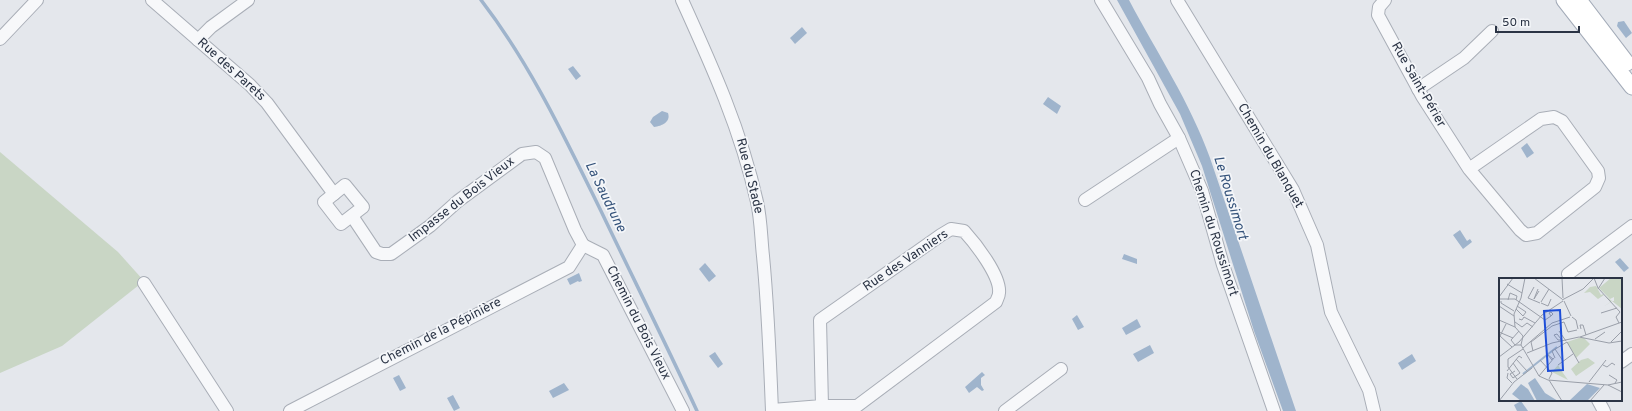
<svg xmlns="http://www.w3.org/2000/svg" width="1632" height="411" viewBox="0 0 1632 411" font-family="Overpass,sans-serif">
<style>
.green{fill:#c9d6c5}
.water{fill:#9fb4cc}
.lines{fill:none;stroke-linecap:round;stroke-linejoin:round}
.stream{stroke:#9fb4cc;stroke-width:3.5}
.minor-casing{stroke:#a9aeb7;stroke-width:14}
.major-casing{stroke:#a3abb8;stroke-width:17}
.minor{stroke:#f7f8fa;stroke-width:12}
.major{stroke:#fff;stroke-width:15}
.labels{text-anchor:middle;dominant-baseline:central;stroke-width:3.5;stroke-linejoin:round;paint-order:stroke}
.street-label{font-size:13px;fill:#2b3445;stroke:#f4f6f9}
.water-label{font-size:14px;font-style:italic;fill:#34527a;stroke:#f4f6f9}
.inset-river{fill:none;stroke:#9fb4cc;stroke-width:2}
.inset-road{fill:none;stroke:#9a9fa9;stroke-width:1}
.view{fill:#1d4ed8;fill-opacity:0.15;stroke:#1d4ed8;stroke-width:2}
.inset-edge{fill:none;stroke:#2b3445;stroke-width:2}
</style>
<rect width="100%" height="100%" fill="#e4e7ec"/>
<!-- green -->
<polygon class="green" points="0,152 118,252 144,281 62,346 0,373"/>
<!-- water -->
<g class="water">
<path d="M 1117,0 L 1129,0 C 1157,53 1190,102 1210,158 L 1296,411 L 1283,411 L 1254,331 L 1202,166 L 1180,114 Z"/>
<polygon points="1624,21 1632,33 1626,38 1617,26 1618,22"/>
<polygon points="802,27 807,33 795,44 790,38"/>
<polygon points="573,66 581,76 576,80 568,69"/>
<polygon points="1048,97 1061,106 1057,114 1043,104"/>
<path d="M 662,111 L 668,113 C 671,122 662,126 654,127 L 650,122 L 653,117 Z"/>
<polygon points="1527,143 1534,153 1527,158 1521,148"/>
<polygon points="1460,230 1467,241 1470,239 1472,242 1463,249 1453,235"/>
<polygon points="1124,254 1137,259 1137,264 1122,259"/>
<polygon points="1620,258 1629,268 1624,272 1615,262"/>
<polygon points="705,263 716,276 709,282 699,269"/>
<polygon points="579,273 582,281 579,282 578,281 570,285 567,279"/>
<polygon points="1077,315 1084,327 1078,330 1072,319"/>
<polygon points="1137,319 1141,327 1126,335 1122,328"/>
<polygon points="1150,345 1154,353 1138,362 1133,354"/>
<polygon points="715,352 723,364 718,368 709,356"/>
<polygon points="1412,354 1416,361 1402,370 1398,363"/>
<polygon points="982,372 985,375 981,378 981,385 984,390 982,391 977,387 969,393 965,387"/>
<polygon points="399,375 406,388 400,391 393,378"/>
<polygon points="564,383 569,390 553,398 549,391"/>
<polygon points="453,395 460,408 454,411 447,398"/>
<polygon points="1521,401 1528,411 1517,411 1514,405"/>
</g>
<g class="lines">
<!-- stream -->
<path class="stream" d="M 481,0 C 531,65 565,138 601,211 C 633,278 666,344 697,411"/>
<defs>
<g id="minor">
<polyline points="152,0 250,85 267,103 334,194"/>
<path d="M 682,0 C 712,66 741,130 757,202 C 761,219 761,238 763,256 C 768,308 770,359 772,411"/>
<polyline points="1101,0 1148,78 1160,104 1179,138 1202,191 1223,265 1274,411"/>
<polyline points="1177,0 1293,190 1317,245 1331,312 1369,390 1374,411"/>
<polyline points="1385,0 1379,7 1378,15 1422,96 1469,169 1520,230 1526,235 1537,233 1595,187 1599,178 1598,171 1562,121 1554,117 1541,119 1469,169"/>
<polyline points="0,39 37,0"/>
<polyline points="198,40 211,27 248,0"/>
<polyline points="1418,89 1464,58 1492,31"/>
<polygon points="345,185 363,207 341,224 324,202"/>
<polyline points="1085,200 1179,138"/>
<polyline points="352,216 376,252 382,254 391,254 430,226 458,201 522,154 536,152 545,158 575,230 583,245"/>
<polyline points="583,245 603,255 683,411"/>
<polyline points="1568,274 1632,226"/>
<polyline points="144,283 227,411"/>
<polyline points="1621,362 1632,354"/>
<polyline points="1598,400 1604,411"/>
<path d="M 772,410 L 822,406 L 857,406 L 996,302 C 997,299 999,296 999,293 C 1001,276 975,243 964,231 L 951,229 L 941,235 L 820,320 L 822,406"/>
<polyline points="290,411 569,267 583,245"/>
<polyline points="1005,411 1061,369"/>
</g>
<g id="major">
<polyline points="1564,0 1632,87"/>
<polyline points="1579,0 1627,63"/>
</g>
</defs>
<!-- minor casing -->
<use href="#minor" class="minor-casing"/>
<!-- major casing -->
<use href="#major" class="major-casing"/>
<!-- minor -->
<use href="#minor" class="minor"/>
<!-- major -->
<use href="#major" class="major"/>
</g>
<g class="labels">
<!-- street labels -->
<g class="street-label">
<text transform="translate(231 70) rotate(42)">Rue des Parets</text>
<text transform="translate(1418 85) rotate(60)">Rue Saint-Périer</text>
<text transform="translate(1270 156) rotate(60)">Chemin du Blanquet</text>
<text transform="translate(749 176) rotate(76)">Rue du Stade</text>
<text transform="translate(462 200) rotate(-38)">Impasse du Bois Vieux</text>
<text transform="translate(1213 233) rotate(72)">Chemin du Roussimort</text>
<text transform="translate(906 261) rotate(-34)">Rue des Vanniers</text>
<text transform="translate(638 323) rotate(63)">Chemin du Bois Vieux</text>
<text transform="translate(441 332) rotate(-27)">Chemin de la Pépinière</text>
</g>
<!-- water labels -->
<g class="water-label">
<text transform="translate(605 197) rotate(64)">La Saudrune</text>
<text transform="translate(1230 198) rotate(73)">Le Roussimort</text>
</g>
</g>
<!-- overview -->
<g transform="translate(1499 278)">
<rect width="123" height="123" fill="#e4e7ec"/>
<path d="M 112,0 L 123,0 L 123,31 L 113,23 L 104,29 L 112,24 L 105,17 L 99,21 L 91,14 L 85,15 L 91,9 L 97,8 L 102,17 L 104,16 L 113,23 L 115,23 L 115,19 L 111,21 L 100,10 ZM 80,60 L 85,60 L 91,66 L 77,80 L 68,64 ZM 89,80 L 96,85 L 77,98 L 72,91 L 82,82 ZM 59,87 L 64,95 L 69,102 L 53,94 Z" fill="#c9d6c5"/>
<path d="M 36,100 L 46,115 L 59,123 L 38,123 L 29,105 ZM 22,106 L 29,111 L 36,123 L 22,123 L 13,116 ZM 88,106 L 101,110 L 88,123 L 70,123 Z" fill="#9fb4cc"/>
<path class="inset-river" d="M 24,96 L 58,69"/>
<path class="inset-road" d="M 35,0 L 63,21M 63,0 L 64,20M 95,0 L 99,10 L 121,34 L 117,39 L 120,45M 8,6 L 23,15M 35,9 L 29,20 L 41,25M 39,11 L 35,21 L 40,13M 99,11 L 106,0M 0,19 L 14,0M 0,21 L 16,21 L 46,42 L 52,38 L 54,36 L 52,34 L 50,35 L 52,38M 9,22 L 11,15 L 18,18 L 17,22M 63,22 L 84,11 L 95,0M 2,23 L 2,25 L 15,33M 65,23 L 72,38M 42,24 L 50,11M 42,25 L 49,28 L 52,21M 0,28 L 15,38M 17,31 L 24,38 L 27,34 L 18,28M 102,35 L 118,30M 73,39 L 77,42 L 79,51M 20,41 L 23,42 L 25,39 L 36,45M 0,42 L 16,49 L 24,58 L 22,67 L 40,98 L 49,102 L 109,107 L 123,114M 16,44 L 23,49 L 28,45 L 34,49M 16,49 L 15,36 L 22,20 L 26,0M 82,51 L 81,47 L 84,47 L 87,57M 20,53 L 12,62 L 16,67 L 22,67M 60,53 L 67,63M 0,54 L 14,60M 1,58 L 13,69M 81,59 L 123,44M 0,60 L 7,46M 96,61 L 106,54M 62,62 L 59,62 L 55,57 L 58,56 L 62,61 L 62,64M 68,64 L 80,85M 112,64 L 122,54M 24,70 L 53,45 L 71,39M 56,71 L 64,83M 34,73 L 32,64 L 53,48 L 65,44 L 69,54 L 78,52M 28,75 L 53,65 L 80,59 L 110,65 L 123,63M 0,79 L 20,64 L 43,37 L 64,23M 56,80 L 53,73 L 68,64M 9,81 L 9,89 L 18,101M 9,81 L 24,71M 17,81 L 28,93M 41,82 L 53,95 L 50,101M 53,82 L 48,76 L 54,81M 14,85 L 21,95 L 14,100 L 11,96 L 16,93M 59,87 L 74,76M 104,87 L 108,89 L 113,85 L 116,87M 8,93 L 20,78 L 23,80M 9,95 L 8,100 L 13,105M 110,97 L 118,102 L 116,105M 40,98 L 55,80M 50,102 L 63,123M 90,104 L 107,82M 109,107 L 123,104M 0,123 L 15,104 L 33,90M 91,123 L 105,107"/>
<path class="view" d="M 61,32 L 64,92 L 49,93 L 45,33 Z"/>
<rect width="123" height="123" class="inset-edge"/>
</g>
<!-- scale -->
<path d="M1496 26v6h83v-6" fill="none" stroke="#2b3445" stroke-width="2"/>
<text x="1502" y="26" font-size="12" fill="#2b3445" stroke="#f4f6f9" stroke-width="3" paint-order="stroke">50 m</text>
</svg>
